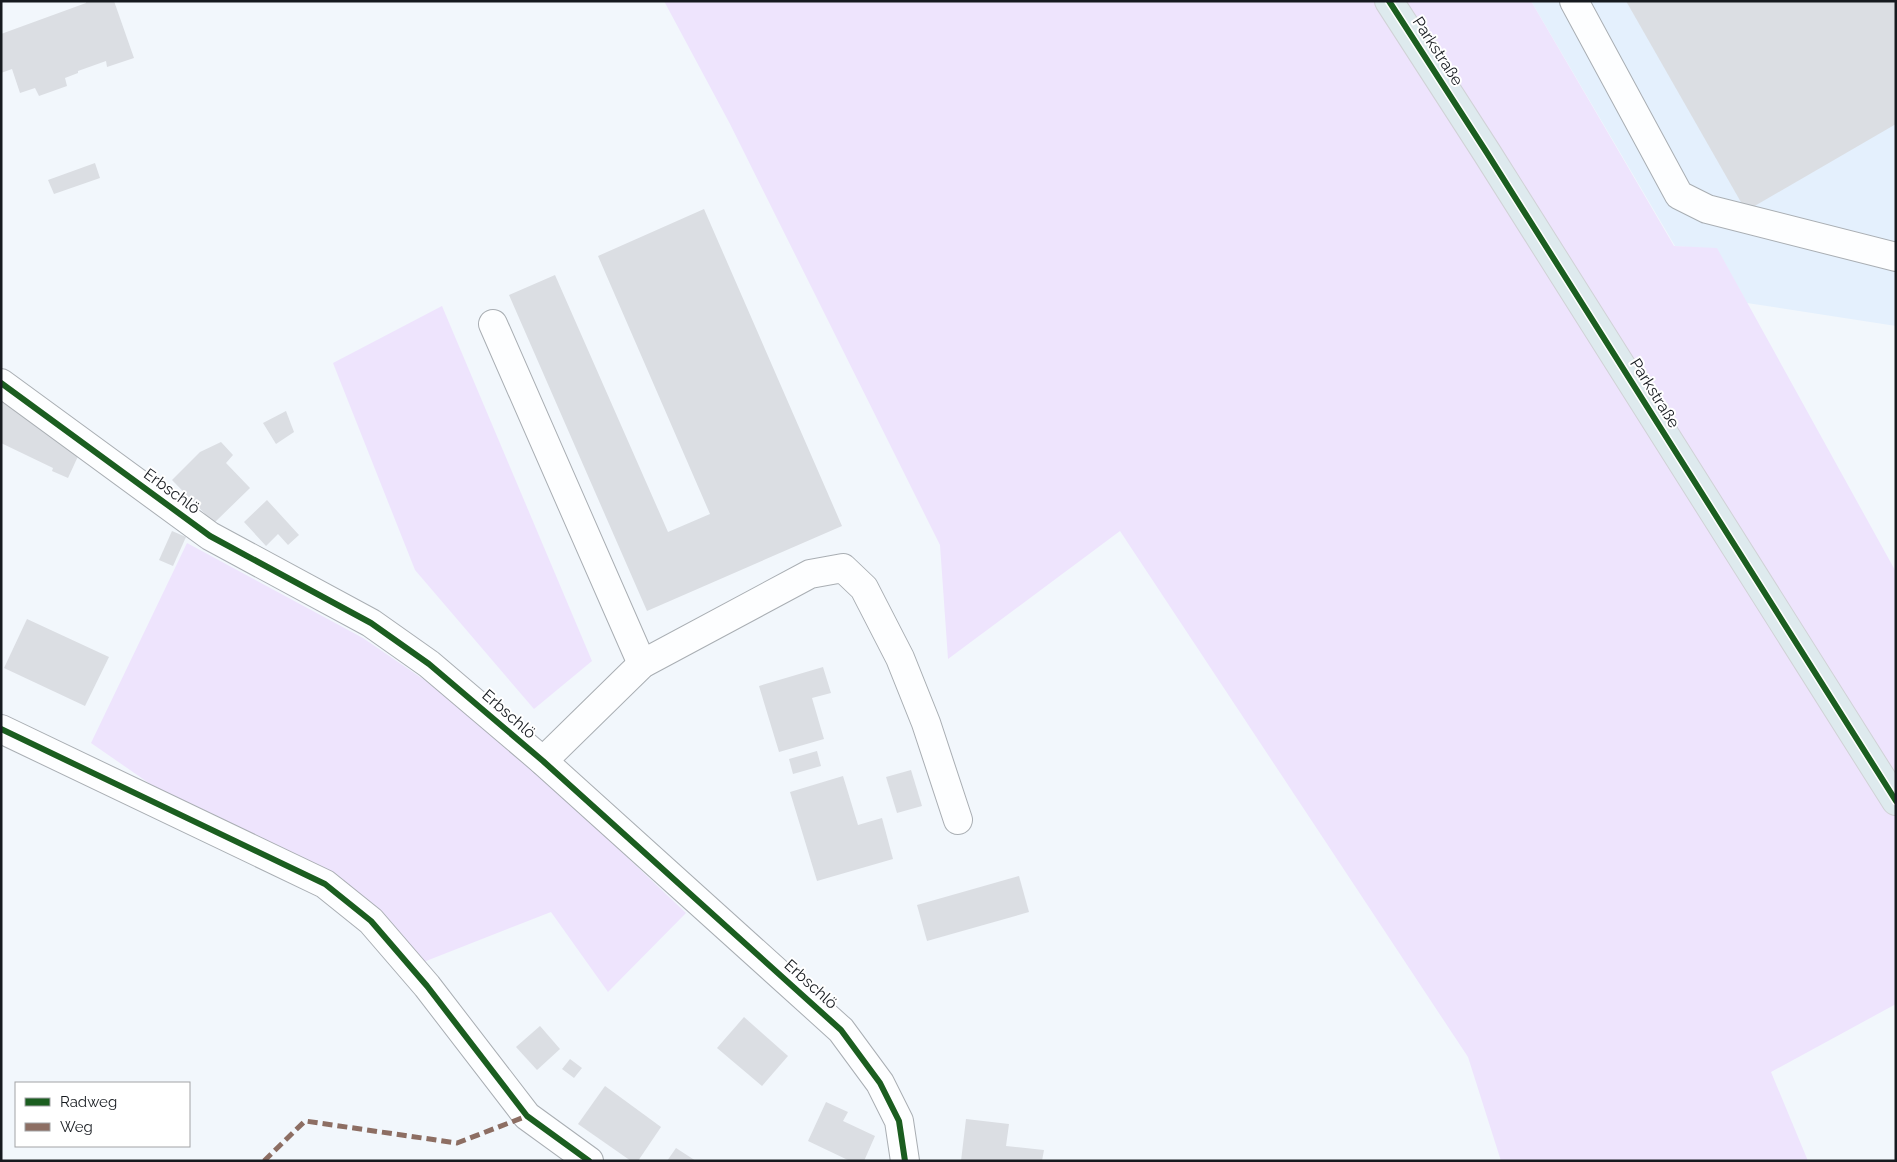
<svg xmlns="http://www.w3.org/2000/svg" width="1897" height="1162" viewBox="0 0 1897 1162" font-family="Raleway,sans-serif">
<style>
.built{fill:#e4f0fd}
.green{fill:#eee4fd}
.building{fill:#dbdee3}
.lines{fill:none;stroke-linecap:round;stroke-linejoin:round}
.minor-casing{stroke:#a9aeb3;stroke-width:30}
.major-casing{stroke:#d0d2d6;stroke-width:30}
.minor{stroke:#fdfeff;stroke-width:28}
.major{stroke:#deeaee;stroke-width:28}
.quiet{stroke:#8d6e63;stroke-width:5;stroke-dasharray:10 5;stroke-linecap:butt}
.cycleway-casing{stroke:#fff;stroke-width:9}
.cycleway{stroke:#1b5e20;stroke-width:6}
.labels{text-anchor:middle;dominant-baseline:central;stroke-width:4;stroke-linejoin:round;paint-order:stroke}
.street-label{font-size:16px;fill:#161a1f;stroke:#fff}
</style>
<rect width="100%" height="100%" fill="#f2f7fc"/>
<!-- built -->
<polygon class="built" points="1531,1 1896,1 1896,326 1747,303 1717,249 1675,246"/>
<!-- green -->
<g class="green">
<polygon points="664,1 1531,1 1674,246 1717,248 1896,572 1896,1004 1771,1072 1808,1161 1501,1161 1468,1057 1120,531 948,659 940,545 730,124"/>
<polygon points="442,306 592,661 534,709 415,570 333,363"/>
<polygon points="187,543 363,638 480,718 686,913 608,992 551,912 421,963 289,856 209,812 156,788 91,743"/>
</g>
<!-- building -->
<g class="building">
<polygon points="86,1 114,1 134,58 107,67 106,61 78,71 78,73 65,78 67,86 39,96 35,88 20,93 12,69 1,73 1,34 86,3"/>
<polygon points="1626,1 1896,1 1896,124 1746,211"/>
<polygon points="95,163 100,178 54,194 48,180"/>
<polygon points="704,209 842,526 647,611 509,295 555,275 668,532 710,514 598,256"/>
<polygon points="2,401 21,411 80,452 68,478 52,471 53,468 1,443"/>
<polygon points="286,411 294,432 276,444 263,423"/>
<polygon points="221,442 233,455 226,463 250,488 214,523 172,480 200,452"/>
<polygon points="267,500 299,535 288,545 278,534 266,546 244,522"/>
<polygon points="172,531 186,537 173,566 159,560"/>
<polygon points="27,619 109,657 85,706 4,668"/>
<polygon points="823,667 831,693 812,698 824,739 779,752 759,686"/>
<polygon points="817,751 821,766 793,774 789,759"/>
<polygon points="911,770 922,806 897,813 886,777"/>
<polygon points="843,776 858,825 882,818 893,859 817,881 790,792"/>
<polygon points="1019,876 1029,912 927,941 917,905"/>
<polygon points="744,1017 788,1056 762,1086 717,1048"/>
<polygon points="540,1026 560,1049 537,1070 516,1047"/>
<polygon points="570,1059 582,1068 574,1078 562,1069"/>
<polygon points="605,1086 661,1127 638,1161 631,1161 578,1124"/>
<polygon points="826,1102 848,1112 843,1121 875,1136 864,1161 850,1161 808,1141"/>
<polygon points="966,1119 1009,1124 1006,1146 1044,1150 1042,1161 961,1161"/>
<polygon points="676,1148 696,1161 667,1161"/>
</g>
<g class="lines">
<defs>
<g id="minor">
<polyline points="1574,1 1679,195 1707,209 1896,257"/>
<polyline points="493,324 642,664"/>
<polyline points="1,383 210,536 371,623 429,664 543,761 841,1030 880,1083 899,1121 905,1161"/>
<polyline points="1,729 325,884 371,921 427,986 527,1116 589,1161"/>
<polyline points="543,761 642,664 810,574 843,568 864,588 900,658 926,723 958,820"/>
</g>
<polyline id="major" points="1389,1 1487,153 1896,801"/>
</defs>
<!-- minor casing -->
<use href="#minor" class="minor-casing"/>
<!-- major casing -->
<use href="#major" class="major-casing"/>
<!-- minor -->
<use href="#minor" class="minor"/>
<!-- major -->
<use href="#major" class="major"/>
<!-- quiet -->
<polyline class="quiet" points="264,1161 305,1121 457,1143 527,1116"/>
<defs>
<g id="cycleway">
<polyline points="1389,1 1487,153 1896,801"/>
<polyline points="1,383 210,536 371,623 429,664 543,761 841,1030 880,1083 899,1121 905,1161"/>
<polyline points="1,729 325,884 371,921 427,986 527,1116 589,1161"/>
</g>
</defs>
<!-- cycleway casing -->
<use href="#cycleway" class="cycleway-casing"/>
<!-- cycleway -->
<use href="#cycleway" class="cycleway"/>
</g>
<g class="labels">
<!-- street labels -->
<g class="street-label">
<text transform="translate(1438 51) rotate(57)">Parkstraße</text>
<text transform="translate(1655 393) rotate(58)">Parkstraße</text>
<text transform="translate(172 491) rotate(36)">Erbschlö</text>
<text transform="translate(509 714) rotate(41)">Erbschlö</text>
<text transform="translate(811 984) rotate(42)">Erbschlö</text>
</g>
</g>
<!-- border -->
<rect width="1897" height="1162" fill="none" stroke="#161a1f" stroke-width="5"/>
<!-- legend -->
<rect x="15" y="1082" width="175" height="65" fill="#ffffff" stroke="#a2a3a5"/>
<rect x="25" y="1098" width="25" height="8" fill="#1b5e20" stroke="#a2a3a5"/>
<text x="60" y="1107" font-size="15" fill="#161a1f">Radweg</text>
<rect x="25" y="1123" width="25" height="8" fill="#8d6e63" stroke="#a2a3a5"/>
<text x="60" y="1132" font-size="15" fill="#161a1f">Weg</text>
</svg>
